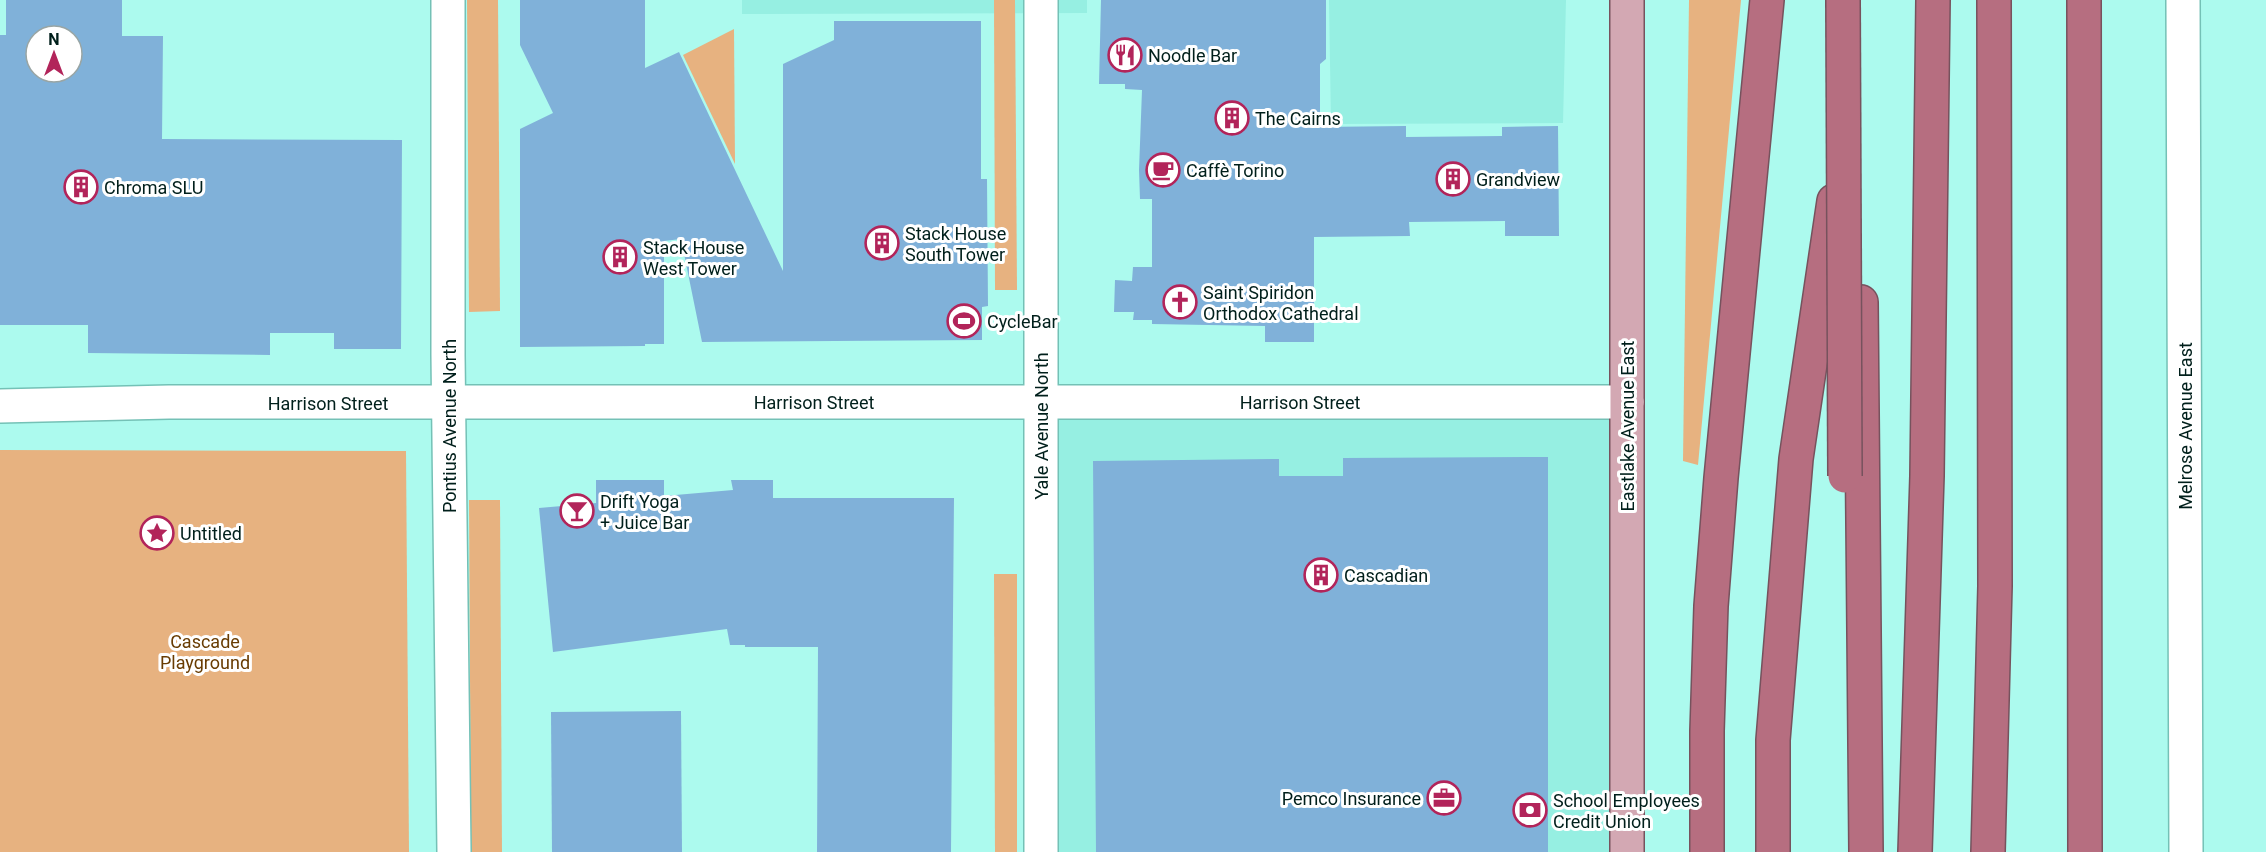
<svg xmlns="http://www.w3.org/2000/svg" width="2266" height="852" viewBox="0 0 2266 852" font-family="Roboto,sans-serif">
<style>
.built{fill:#96efe2}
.green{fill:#e7b280}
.building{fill:#80b1d9;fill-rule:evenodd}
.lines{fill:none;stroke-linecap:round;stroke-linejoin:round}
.minor-casing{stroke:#74c1b6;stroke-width:36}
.major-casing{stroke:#76525d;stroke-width:36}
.highway-casing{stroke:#76525d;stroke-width:36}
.minor{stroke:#fff;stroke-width:33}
.major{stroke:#d3a8b3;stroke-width:33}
.highway{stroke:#b66e80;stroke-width:33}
.highway-bridge-casing{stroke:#76525d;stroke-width:36;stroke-linecap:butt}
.highway-bridge{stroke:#b66e80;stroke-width:33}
.labels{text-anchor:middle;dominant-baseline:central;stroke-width:6;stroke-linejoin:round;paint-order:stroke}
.poi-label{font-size:18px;fill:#001f1b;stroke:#fff;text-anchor:start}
.street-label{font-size:18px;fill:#001f1b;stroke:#fff}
.park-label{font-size:18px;fill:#693c02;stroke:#fff}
</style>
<rect width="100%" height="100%" fill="#acfaee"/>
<!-- built -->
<g class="built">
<polygon points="742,0 1087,0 1087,13 742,14"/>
<polygon points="1329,0 1566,0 1563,123 1331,124"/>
<rect x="1041" y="402" width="586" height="450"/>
</g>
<!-- green -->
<g class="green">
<polygon points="467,0 498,0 500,311 469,312"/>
<polygon points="994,0 1015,0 1017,290 995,290"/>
<polygon points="1689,0 1741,0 1698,465 1683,461"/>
<polygon points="734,29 735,164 683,55"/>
<polygon points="0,450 406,451 409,852 0,852"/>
<polygon points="469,500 500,500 502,852 471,852"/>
<polygon points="994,574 1017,574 1017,852 995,852"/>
</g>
<!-- building -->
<g class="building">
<path d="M 6,0 L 122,0 L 122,36 L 163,36 L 162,139 L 402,140 L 401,349 L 334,349 L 334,333 L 270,333 L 270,355 L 88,353 L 88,325 L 0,325 L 0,35 L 6,35 ZM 36,36 L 72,36 L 72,72 L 36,72 Z"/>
<polygon points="520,0 645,0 645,68 679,52 783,271 783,64 834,40 834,21 981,21 981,179 987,179 988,306 982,307 982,340 702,342 681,239 664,241 664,344 645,344 645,346 520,347 520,129 553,113 520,45"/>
<polygon points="1101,0 1326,0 1326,59 1320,64 1320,127 1406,126 1406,137 1502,136 1502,127 1558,126 1559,236 1505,236 1505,221 1409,222 1410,236 1314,237 1314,342 1265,342 1265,326 1152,324 1152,320 1133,320 1134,312 1114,312 1115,280 1132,281 1133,267 1152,267 1152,199 1140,199 1139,170 1142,90 1125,89 1125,84 1099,84"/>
<polygon points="1548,457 1548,852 1096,852 1093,461 1279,459 1279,476 1343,476 1343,458"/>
<polygon points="596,480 664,480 664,496 733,490 731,480 773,480 773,498 954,498 951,852 817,852 818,647 745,647 745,645 730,645 727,629 553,652 539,508 596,503"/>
<polygon points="681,711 682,852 552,852 551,712"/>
</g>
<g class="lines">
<defs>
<g id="minor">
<polyline points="448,0 448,355 454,852"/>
<polyline points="2183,0 2186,852"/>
<polyline points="0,406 169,402 1627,402"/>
<polyline points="1041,852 1041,0"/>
</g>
<polyline id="major" points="1627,0 1627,852"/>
<g id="highway">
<polyline points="2084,0 2085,852"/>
<polyline points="1861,302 1866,852"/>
<polyline points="1707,852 1707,731 1711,606 1721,478 1767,0"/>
<polyline points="1773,852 1773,740 1796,459 1834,201"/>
<polyline points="1915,852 1927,476 1933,0"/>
<polyline points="1988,852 1995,586 1994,0"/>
</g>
</defs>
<!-- minor casing -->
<use href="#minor" class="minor-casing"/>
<!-- major casing -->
<use href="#major" class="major-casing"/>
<!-- highway casing -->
<use href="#highway" class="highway-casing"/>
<!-- minor -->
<use href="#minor" class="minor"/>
<!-- major -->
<use href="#major" class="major"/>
<!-- highway -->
<use href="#highway" class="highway"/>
<defs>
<polyline id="highway-bridge" points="1843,0 1845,476"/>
</defs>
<!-- highway-bridge casing -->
<use href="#highway-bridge" class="highway-bridge-casing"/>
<!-- highway-bridge -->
<use href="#highway-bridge" class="highway-bridge"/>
</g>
<!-- icons -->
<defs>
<symbol id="restaurant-ring" viewBox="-11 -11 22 22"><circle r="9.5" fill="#fff" stroke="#b2245a" stroke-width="1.5"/><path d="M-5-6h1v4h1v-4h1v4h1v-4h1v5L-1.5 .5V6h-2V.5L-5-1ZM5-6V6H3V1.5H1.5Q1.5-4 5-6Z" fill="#b2245a"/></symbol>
<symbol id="building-ring" viewBox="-11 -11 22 22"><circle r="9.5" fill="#fff" stroke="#b2245a" stroke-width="1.5"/><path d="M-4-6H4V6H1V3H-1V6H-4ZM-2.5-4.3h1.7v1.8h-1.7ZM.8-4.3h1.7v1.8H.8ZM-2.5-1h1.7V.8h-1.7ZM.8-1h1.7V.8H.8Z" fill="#b2245a"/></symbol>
<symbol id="cafe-ring" viewBox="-11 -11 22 22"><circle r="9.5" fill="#fff" stroke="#b2245a" stroke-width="1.5"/><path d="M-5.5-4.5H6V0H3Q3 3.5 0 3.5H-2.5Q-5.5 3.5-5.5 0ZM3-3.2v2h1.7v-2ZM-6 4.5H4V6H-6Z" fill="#b2245a"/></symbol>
<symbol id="church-ring" viewBox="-11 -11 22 22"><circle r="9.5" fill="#fff" stroke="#b2245a" stroke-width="1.5"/><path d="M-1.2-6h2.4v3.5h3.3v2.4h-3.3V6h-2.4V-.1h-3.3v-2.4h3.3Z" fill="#b2245a"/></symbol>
<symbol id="stadium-ring" viewBox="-11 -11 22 22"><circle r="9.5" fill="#fff" stroke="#b2245a" stroke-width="1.5"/><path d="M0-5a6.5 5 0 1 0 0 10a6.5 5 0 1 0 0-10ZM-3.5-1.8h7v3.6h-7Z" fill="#b2245a"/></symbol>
<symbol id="bar-ring" viewBox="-11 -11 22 22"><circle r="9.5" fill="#fff" stroke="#b2245a" stroke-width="1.5"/><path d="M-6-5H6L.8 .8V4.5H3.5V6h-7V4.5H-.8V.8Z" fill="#b2245a"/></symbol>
<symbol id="sight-ring" viewBox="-11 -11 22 22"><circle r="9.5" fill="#fff" stroke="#b2245a" stroke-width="1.5"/><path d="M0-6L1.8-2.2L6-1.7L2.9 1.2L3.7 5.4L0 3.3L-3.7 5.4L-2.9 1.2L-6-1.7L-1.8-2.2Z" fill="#b2245a"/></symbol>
<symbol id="office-ring" viewBox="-11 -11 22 22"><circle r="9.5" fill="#fff" stroke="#b2245a" stroke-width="1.5"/><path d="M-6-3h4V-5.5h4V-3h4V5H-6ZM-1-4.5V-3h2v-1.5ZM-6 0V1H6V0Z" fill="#b2245a"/></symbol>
<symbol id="bank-ring" viewBox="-11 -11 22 22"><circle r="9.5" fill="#fff" stroke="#b2245a" stroke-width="1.5"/><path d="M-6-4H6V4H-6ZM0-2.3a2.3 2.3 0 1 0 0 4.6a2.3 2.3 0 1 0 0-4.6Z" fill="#b2245a"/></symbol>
</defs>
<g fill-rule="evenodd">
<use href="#restaurant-ring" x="1106" y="36" width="38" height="38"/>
<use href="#building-ring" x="1213" y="99" width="38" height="38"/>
<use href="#cafe-ring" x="1144" y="151" width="38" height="38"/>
<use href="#building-ring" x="1434" y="160" width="38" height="38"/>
<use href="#building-ring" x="62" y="168" width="38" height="38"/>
<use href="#building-ring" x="863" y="224" width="38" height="38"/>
<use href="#building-ring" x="601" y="238" width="38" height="38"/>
<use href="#church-ring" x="1161" y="283" width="38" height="38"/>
<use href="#stadium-ring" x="945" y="302" width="38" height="38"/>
<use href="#bar-ring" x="558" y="492" width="38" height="38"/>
<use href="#sight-ring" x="138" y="514" width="38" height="38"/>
<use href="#building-ring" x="1302" y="556" width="38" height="38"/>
<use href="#office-ring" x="1425" y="779" width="38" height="38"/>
<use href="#bank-ring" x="1511" y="791" width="38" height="38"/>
</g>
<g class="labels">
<!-- poi labels -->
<g class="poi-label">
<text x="1148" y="55">Noodle Bar</text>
<text x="1255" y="118">The Cairns</text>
<text x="1186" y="170">Caffè Torino</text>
<text x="1476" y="179">Grandview</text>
<text x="104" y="187">Chroma SLU</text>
<text x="905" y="233">Stack House<tspan x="905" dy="21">South Tower</tspan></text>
<text x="643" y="247">Stack House<tspan x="643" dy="21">West Tower</tspan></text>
<text x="1203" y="292">Saint Spiridon<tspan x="1203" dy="21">Orthodox Cathedral</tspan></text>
<text x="987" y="321">CycleBar</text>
<text x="600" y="501">Drift Yoga<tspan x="600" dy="21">+ Juice Bar</tspan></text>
<text x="180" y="533">Untitled</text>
<text x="1344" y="575">Cascadian</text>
<text x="1421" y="798" text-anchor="end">Pemco Insurance</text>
<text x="1553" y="800">School Employees<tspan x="1553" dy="21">Credit Union</tspan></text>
</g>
<!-- street labels -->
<g class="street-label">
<text x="814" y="402">Harrison Street</text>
<text x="1300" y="402">Harrison Street</text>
<text x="328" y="403">Harrison Street</text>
<text transform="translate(449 426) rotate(-90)">Pontius Avenue North</text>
<text transform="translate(1041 426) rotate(-90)">Yale Avenue North</text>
<text transform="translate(1627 426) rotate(-90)">Eastlake Avenue East</text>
<text transform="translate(2185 426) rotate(-90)">Melrose Avenue East</text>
</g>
<!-- park labels -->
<g class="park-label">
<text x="205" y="641">Cascade<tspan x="205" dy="21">Playground</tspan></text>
</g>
</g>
<!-- north arrow -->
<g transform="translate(54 54)"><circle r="28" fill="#ffffff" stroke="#99a5a4" stroke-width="1.5"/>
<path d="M0-4.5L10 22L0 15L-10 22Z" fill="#b2245a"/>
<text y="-9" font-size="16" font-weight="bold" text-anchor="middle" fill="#001f1b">N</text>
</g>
</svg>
